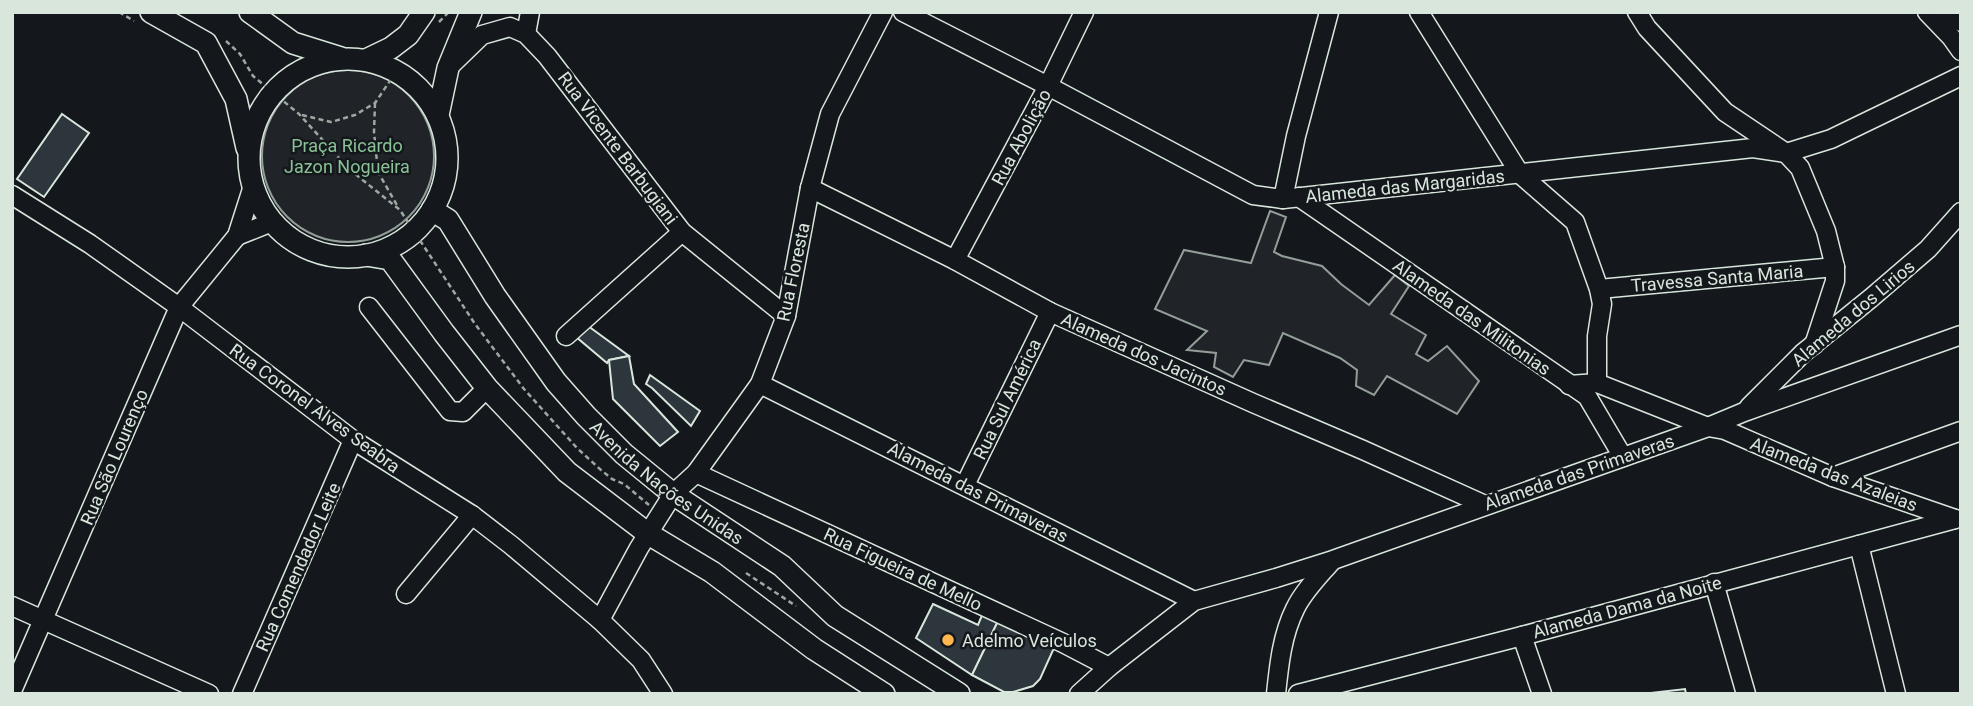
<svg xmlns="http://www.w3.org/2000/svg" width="1973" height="706" viewBox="0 0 1973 706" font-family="Roboto,sans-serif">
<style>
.green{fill:#202428;stroke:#939e99;stroke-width:2}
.building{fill:#2c363c;stroke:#d8e6dc;stroke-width:2}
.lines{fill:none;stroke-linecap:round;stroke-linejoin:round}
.minor-casing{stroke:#d8e6dc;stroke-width:21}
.major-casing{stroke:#d8e6dc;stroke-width:24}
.path{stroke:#9da8a2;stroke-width:2.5;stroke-dasharray:5 3.5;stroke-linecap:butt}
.minor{stroke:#14181c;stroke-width:18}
.major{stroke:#14181c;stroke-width:21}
.poi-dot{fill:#ffb74d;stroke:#14181c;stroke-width:2.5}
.labels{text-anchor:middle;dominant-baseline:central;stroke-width:5;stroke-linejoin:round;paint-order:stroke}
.street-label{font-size:18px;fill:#d8e6dc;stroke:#14181c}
.park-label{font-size:18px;fill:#8ac095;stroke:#14181c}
.poi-label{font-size:18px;fill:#d8e6dc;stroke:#14181c;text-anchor:start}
</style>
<rect width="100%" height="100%" fill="#14181c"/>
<!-- green -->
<g class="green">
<circle cx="348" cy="156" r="86"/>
<polygon points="1270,211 1286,217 1274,252 1282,256 1322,266 1341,284 1369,305 1395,275 1409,286 1391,314 1426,335 1416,354 1428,361 1447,346 1479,381 1457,414 1387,376 1374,395 1356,386 1357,370 1340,358 1283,333 1269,365 1244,360 1233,377 1214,367 1216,353 1187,350 1207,331 1155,309 1184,250 1251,263"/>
</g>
<!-- building -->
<g class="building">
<polygon points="62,114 89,133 44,197 17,179"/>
<polygon points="584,323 629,356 609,360 607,363 575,336"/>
<polygon points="629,356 634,384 678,432 660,446 613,399 609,360"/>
<polygon points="650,375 700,411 691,426 652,388 646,384"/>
<polygon points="933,604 978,625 983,613 998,621 972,675 916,638"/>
<polygon points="998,621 1054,648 1040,679 1033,686 1013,692 1004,692 972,675"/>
<polygon points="1685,689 1686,694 1642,694"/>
</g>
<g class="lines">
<defs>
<g id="minor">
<polyline points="903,12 1048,86 1253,195 1283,199 1753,148 1786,153 1831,139 1961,76"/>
<polyline points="1419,12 1520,174 1575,222 1599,289 1602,304 1597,336 1597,383 1569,385"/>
<polyline points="1637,12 1647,28 1725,112 1786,153 1800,168 1826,231 1835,267 1835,281 1814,345"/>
<polyline points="1927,12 1951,37 1961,51"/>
<polyline points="1938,12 1961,22"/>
<polyline points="526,34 530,12"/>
<polyline points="451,65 482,35 510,27 526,34 547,56 682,232 786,316"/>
<polyline points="810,188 955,260 1050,312 1253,403 1363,450 1485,505"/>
<polyline points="12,195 90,244 179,307 353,440 472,515 511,545 600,620 641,660 663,694"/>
<polyline points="1299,197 1587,396 1623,457"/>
<polyline points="1283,199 1296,136 1329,12"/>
<polyline points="237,236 272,222"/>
<polyline points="955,260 1048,86 1084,12"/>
<polyline points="1599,289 1835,267"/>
<polyline points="369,307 450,411 463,412 487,388"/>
<polyline points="566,336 682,232"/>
<polyline points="1597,383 1708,427 1725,430 1833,477 1955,519"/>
<polyline points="760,384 1194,601"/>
<polyline points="1749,407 1803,353 1871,298 1928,249 1961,212"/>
<polyline points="696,473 1063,643 1109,667"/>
<polyline points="1833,477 1961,431"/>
<polyline points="965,485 1050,312"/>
<polyline points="1859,545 1896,694"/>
<polyline points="1714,583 1746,694"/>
<polyline points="406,594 472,515"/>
<polyline points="12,606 209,694"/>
<polyline points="600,620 639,548 673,494 696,473 760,384 786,316 810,188 830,114 883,12"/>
<polyline points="1522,636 1542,694"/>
<polyline points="12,691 179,307 237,236 253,186"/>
<polyline points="242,694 353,440"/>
<polyline points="1079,694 1109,667 1194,601 1276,578 1333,560 1708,427 1744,412 1961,335"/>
<path d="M 1276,694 C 1279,665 1282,635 1295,609 C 1303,592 1318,577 1331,562"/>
<polyline points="1298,694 1522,636 1955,519"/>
</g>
<g id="major">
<polyline points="151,12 206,43 236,99 247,148"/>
<polyline points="250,12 293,43 341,58"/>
<circle cx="348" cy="158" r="99"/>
<polyline points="366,60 391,48 408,35 424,12"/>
<polyline points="438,115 448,68 471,12"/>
<path id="s1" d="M 432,210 L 448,220 L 495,296 L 556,382 L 586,416 L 624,454 L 673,494 L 782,566 L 835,616 L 959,694"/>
<polyline points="366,255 390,259 444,333 487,388 567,472 647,533 712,572 814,649 884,694"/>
</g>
</defs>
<!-- minor casing -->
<use href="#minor" class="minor-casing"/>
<!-- major casing -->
<use href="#major" class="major-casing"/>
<!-- path -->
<g class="path">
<polyline points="119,12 134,21"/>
<polyline points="439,22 449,12"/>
<polyline points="226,41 240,54 253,76 299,114 349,169 400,210 475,324 524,389 577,448 601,470 612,479 624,484 649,505"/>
<polyline points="375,103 374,132 378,172 398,207"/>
<polyline points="302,115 331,122 355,115 375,103 402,63"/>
<polyline points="746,573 796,606"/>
</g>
<!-- minor -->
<use href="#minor" class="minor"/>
<!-- major -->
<use href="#major" class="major"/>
</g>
<!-- markers -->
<circle class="poi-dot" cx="948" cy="640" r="7"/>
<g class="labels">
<!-- street labels -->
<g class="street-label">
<text transform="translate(1021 137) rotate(-62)">Rua Abolição</text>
<text transform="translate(618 148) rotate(53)">Rua Vicente Barbugiani</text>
<text transform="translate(1405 186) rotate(-6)">Alameda das Margaridas</text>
<text transform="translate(793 272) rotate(-78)">Rua Floresta</text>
<text transform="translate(1717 278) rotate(-5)">Travessa Santa Maria</text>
<text transform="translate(1853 313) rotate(-40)">Alameda dos Lirios</text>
<text transform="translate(1472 317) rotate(35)">Alameda das Militonias</text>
<text transform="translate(1144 354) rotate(24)">Alameda dos Jacintos</text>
<text transform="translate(1007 399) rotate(-64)">Rua Sul América</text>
<text transform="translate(315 408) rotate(36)">Rua Coronel Alves Seabra</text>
<text transform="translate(114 457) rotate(-67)">Rua São Lourenço</text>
<text transform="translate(1579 472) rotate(-19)">Alameda das Primaveras</text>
<text transform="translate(1834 474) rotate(21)">Alameda das Azaleias</text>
<text stroke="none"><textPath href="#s1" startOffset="364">Avenida Nações Unidas</textPath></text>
<text transform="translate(978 492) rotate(27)">Alameda das Primaveras</text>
<text transform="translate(298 567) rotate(-66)">Rua Comendador Leite</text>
<text transform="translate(903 569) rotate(25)">Rua Figueira de Mello</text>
<text transform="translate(1627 607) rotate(-15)">Alameda Dama da Noite</text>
</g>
<!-- park labels -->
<g class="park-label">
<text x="347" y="145">Praça Ricardo<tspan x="347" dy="21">Jazon Nogueira</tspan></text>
</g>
<!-- poi labels -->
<g class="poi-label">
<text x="962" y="640">Adelmo Veículos</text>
</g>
</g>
<!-- border -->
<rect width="1973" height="706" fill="none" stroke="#d8e6dc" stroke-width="28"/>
</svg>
